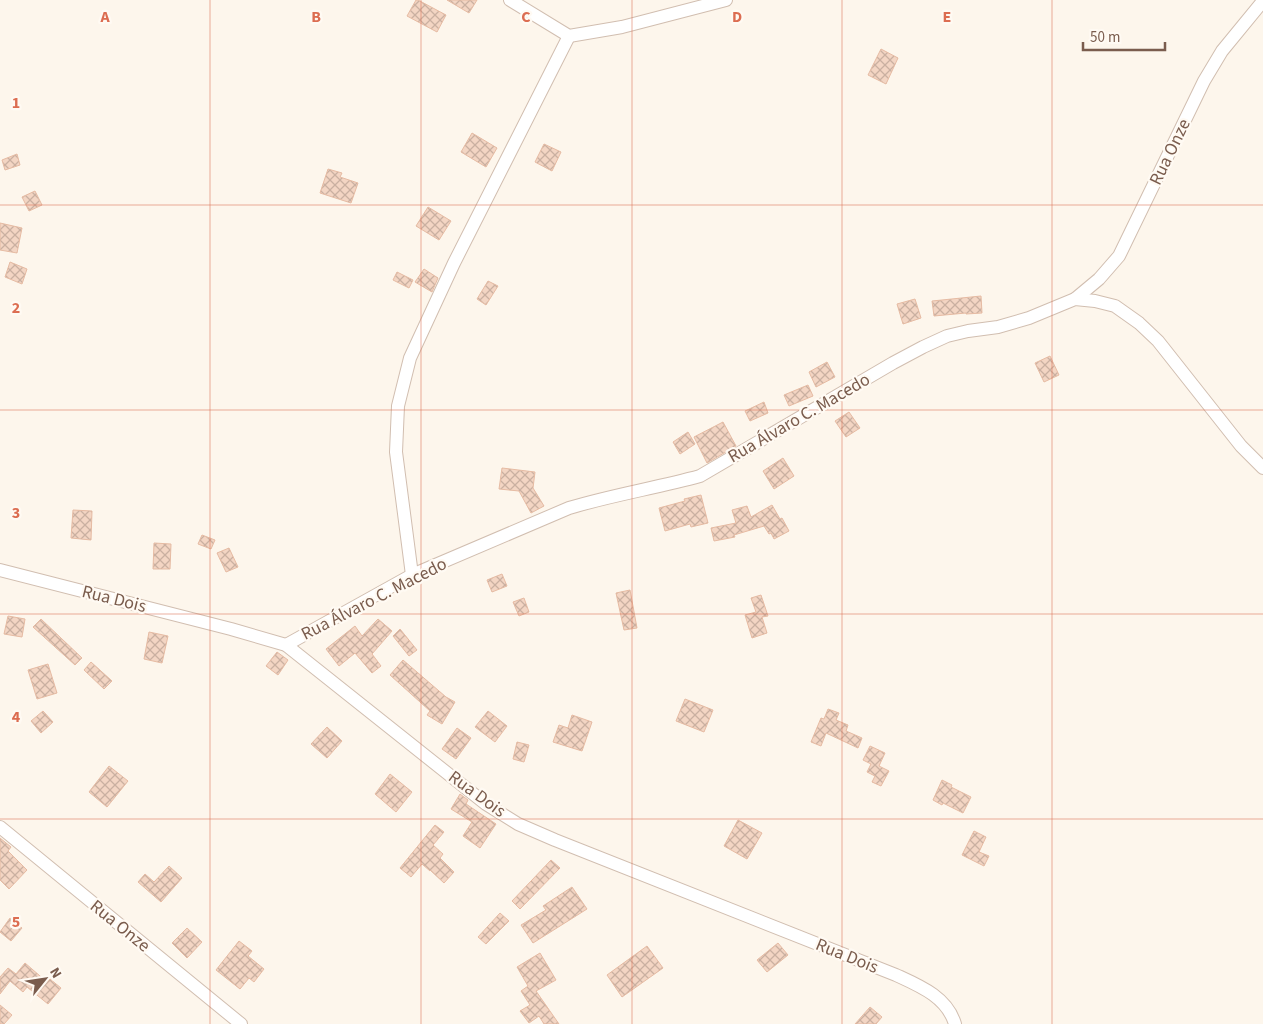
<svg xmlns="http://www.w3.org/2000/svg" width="1263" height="1024" viewBox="0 0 1263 1024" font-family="'Source Sans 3',sans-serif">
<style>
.building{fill:url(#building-cross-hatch);stroke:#e6bba3}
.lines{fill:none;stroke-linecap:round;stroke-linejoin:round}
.minor-casing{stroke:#d1beb0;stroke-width:14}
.minor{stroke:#fff;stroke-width:12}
.grid{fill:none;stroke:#dc6d51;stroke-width:1;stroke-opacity:0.55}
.labels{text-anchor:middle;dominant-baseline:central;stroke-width:4.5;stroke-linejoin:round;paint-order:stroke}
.street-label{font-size:18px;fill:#7a5c4d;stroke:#fffaf3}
.grid-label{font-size:16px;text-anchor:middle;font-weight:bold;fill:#dc6d51;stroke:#fffaf3;stroke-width:4.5;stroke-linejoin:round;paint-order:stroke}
</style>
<defs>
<pattern id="building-cross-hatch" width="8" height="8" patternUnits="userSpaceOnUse" patternTransform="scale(1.25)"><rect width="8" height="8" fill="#f3d5c3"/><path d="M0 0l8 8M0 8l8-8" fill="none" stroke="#cab0a1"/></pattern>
</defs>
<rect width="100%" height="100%" fill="#fdf6ec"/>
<!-- building -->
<g class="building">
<polygon points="416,0 418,0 446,15 437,32 407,16"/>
<polygon points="447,0 477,0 469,13"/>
<polygon points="881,49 898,58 886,84 868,75"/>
<polygon points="472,133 497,148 486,167 461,152"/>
<polygon points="544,144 561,152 552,171 535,162"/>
<polygon points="17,154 20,165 5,170 2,160"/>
<polygon points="328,169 342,173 340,177 358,183 351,203 320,193"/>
<polygon points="35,191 42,205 29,211 22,197"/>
<polygon points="428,207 451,221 439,240 416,226"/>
<polygon points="0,223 22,228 17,253 0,250"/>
<polygon points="10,262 27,269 22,284 5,277"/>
<polygon points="424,269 438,278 432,292 415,282"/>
<polygon points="397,272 413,280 409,288 393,280"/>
<polygon points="488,281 498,286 486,305 477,299"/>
<polygon points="981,296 982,313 966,314 966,313 934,316 932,301"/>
<polygon points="915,299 921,318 903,324 897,304"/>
<polygon points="1050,356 1059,375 1044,382 1035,363"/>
<polygon points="827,362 835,377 816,387 809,372"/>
<polygon points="808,385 813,396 789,406 784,395"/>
<polygon points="764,402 768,413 750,421 745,411"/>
<polygon points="849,412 860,428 846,437 835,421"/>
<polygon points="723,422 736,446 707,463 694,437"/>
<polygon points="688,432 695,444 680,454 673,442"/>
<polygon points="783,458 794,476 774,489 763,471"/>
<polygon points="502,468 535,472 533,488 544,506 531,513 519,491 499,489"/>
<polygon points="701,495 708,523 691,527 690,524 665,531 659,508 685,501 684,499"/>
<polygon points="772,505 780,519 782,518 789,531 774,539 771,533 769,534 764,526 734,535 735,537 714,541 711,528 736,523 732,510 747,506 751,517"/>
<polygon points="73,510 92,511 91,540 71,538"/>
<polygon points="202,535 215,540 211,549 198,544"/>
<polygon points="154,543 171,544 170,569 153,569"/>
<polygon points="229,548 238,567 226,572 217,553"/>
<polygon points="502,574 507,586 492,592 487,580"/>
<polygon points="630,590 637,628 624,630 616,593"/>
<polygon points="761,595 768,616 762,617 767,633 752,638 745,615 756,612 751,598"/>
<polygon points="524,598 529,612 519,616 513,602"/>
<polygon points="8,616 25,619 22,637 4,634"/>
<polygon points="41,619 82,658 75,665 33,627"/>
<polygon points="378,619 392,631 372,654 381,666 372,673 355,653 339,666 326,649 355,626 362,636"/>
<polygon points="400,629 417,650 409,656 393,636"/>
<polygon points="149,632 168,636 162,663 144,659"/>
<polygon points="277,652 288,660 278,675 266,666"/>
<polygon points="403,660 446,697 455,702 442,724 427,715 430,711 390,675"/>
<polygon points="91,662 112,681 104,689 84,670"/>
<polygon points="48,664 57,693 37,699 28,670"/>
<polygon points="685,699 713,710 704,732 676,721"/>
<polygon points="828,709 839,713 836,720 848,725 846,731 862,738 858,748 826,733 821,746 811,742 821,718 824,719"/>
<polygon points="43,711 53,722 41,733 31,721"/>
<polygon points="488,711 507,726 495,742 475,727"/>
<polygon points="572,715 592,722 582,751 553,742 559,725 568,728"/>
<polygon points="327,727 342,741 327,758 311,744"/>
<polygon points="457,728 471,738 456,759 442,749"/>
<polygon points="517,742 529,745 524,762 513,759"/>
<polygon points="870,746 885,753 879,766 889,771 881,786 872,782 875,776 867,772 871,764 863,760"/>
<polygon points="109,766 128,781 107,807 89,792"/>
<polygon points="390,774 412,792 396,812 375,794"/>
<polygon points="942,780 952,785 951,787 971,797 963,813 943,803 942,805 933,800"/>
<polygon points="460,794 468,800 466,804 496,824 480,848 463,836 472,822 451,809"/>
<polygon points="738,820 762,833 747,859 724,846"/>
<polygon points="435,825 444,832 433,845 443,854 440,858 454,872 444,883 430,870 430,871 422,864 411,877 400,868"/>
<polygon points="974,831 986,837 979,852 989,856 984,866 962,855"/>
<polygon points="0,838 11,847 8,851 27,870 9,889 0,880"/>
<polygon points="551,860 560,868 520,909 512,901"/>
<polygon points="169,866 182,878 161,902 138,882 145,874 154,882"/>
<polygon points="572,887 587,909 533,943 521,925 546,910 543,906"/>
<polygon points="500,913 509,921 486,944 478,937"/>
<polygon points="10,918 22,928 11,941 0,932"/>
<polygon points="187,928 202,942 187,958 172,943"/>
<polygon points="239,941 252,951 248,956 264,969 254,982 249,978 240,989 216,970"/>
<polygon points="778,943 788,955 767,972 757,960"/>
<polygon points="647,946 663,968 622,997 607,975"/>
<polygon points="540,953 556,980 536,991 559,1024 544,1024 539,1016 529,1023 520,1011 530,1005 521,991 528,986 517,967"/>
<polygon points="25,963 47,982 50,979 61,988 48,1004 27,987 23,992 10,981 0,994 0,977 8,968 16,974"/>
<polygon points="0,1005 12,1015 4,1024 0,1024"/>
<polygon points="870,1007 882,1017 876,1024 855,1024"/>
</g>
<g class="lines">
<defs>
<g id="minor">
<polyline points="510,0 569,36 622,27 726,0"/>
<polyline points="1075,299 1099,279 1119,256 1204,81 1222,51 1263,1"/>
<path d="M 0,570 L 231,629 L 286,645 L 486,804 L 518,824 L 555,840 L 896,975 C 920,986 947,997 955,1024"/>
<polyline points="412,575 396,452 398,406 410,358 454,263 569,36"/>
<path d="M 286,645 L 412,575 L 569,508 C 612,495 656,488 700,476 L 893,363 L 923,347 L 947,336 L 968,331 L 998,327 L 1029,318 L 1075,299 L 1095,301 L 1115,306 L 1139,323 L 1158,341 L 1241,446 L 1263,468"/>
<polyline points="0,827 241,1024"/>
</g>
</defs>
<!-- minor casing -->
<use href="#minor" class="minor-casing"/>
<!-- minor -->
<use href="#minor" class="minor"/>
</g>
<!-- grid -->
<path class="grid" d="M 210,0 L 210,1024M 421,0 L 421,1024M 632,0 L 632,1024M 842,0 L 842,1024M 1052,0 L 1052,1024M 0,205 L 1263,205M 0,410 L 1263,410M 0,614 L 1263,614M 0,819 L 1263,819"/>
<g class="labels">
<!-- street labels -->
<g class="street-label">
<text transform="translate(1170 152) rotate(-64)">Rua Onze</text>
<text transform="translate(799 418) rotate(-30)">Rua Álvaro C. Macedo</text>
<text transform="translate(114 599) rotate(14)">Rua Dois</text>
<text transform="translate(374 599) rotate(-27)">Rua Álvaro C. Macedo</text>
<text transform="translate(477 794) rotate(36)">Rua Dois</text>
<text transform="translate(120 926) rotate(39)">Rua Onze</text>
<text transform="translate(847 956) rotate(22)">Rua Dois</text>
</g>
</g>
<g class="grid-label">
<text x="105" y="22">A</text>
<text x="316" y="22">B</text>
<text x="526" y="22">C</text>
<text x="737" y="22">D</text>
<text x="947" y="22">E</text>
<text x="16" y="108">1</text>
<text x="16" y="313">2</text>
<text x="16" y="518">3</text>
<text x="16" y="722">4</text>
<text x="16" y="927">5</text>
</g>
<!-- north arrow -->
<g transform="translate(45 979) rotate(60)" stroke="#fffaf3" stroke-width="4" paint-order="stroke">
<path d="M0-4L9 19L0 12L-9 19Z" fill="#7a5c4d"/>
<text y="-8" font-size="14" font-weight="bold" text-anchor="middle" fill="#7a5c4d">N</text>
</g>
<!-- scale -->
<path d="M1083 42v8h82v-8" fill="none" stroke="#7a5c4d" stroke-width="2.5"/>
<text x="1090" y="42" font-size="15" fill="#7a5c4d" stroke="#fffaf3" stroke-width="4" paint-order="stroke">50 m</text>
</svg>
